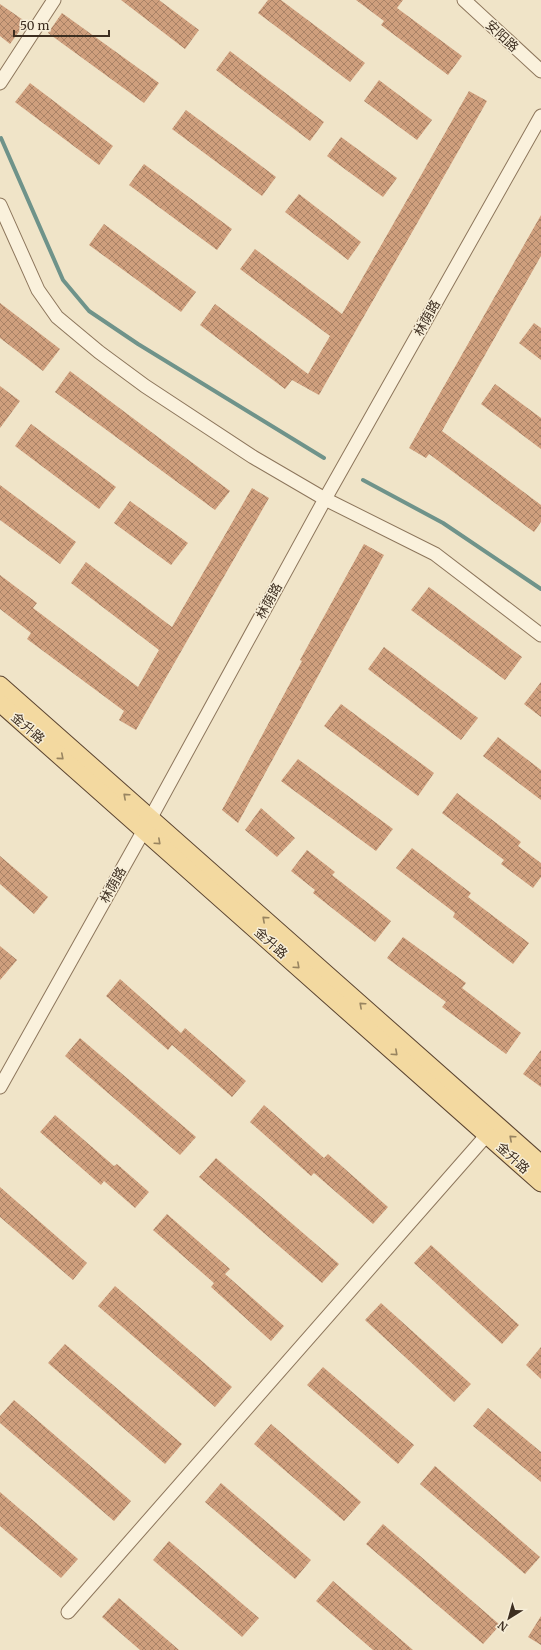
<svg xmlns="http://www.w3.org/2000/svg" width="541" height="1650" viewBox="0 0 541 1650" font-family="Merriweather,'Noto Sans SC',serif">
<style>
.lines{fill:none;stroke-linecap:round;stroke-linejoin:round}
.stream{stroke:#6f938a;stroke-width:4}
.building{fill:url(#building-cross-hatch)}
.minor-casing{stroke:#8d765c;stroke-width:15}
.major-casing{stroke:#5b4430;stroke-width:19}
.minor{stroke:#faf1dc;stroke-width:13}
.major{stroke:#f3d9a0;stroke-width:17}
.oneway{stroke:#988460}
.labels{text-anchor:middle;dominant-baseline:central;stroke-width:3;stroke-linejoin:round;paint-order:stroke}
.street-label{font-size:13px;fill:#3d2e20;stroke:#f7eed8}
</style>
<defs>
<pattern id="building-cross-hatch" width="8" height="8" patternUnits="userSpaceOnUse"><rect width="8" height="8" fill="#cf9f7d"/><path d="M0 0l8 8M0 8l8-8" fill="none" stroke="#a98266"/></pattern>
</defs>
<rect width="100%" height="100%" fill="#f0e4c8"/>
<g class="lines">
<!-- stream -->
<g class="stream">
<polyline points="1,138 63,280 89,311 138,344 324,458"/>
<polyline points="363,480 443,523 541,589"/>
</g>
</g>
<!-- building -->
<g class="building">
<polygon points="121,0 159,0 199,30 185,49"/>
<polygon points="268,0 281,0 365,63 350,82 258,13"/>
<polygon points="356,0 403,0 397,8 462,56 448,75 381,25 384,21"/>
<polygon points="0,4 26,22 10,44 0,36"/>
<polygon points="62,13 159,83 144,103 48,33"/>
<polygon points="230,51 324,122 310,141 216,70"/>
<polygon points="379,80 432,120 417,140 364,101"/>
<polygon points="30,83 113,146 99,165 15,102"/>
<polygon points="469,91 487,101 319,395 292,380 285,389 200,325 215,304 308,374 330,336 240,269 255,249 342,314"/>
<polygon points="186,110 276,177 262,196 172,129"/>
<polygon points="341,137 397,178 383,197 327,156"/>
<polygon points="144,164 232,229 217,250 129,185"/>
<polygon points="299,194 361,242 348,260 285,212"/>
<polygon points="541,215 541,256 442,431 541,505 541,522 534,532 429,454 426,458 409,448"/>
<polygon points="104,224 196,292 181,312 89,245"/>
<polygon points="0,303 60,349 43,371 0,338"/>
<polygon points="534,323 541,328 541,360 519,343"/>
<polygon points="70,371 230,491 215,510 55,392"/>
<polygon points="495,384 541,418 541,449 481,404"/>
<polygon points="0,386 20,401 0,428"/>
<polygon points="31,424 116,487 99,509 15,446"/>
<polygon points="0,485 76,542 60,564 0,520"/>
<polygon points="252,488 269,498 136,730 119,720 124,711 27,639 31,633 0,609 0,575 37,603 33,608 138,687 159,650 71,583 86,562 172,627"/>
<polygon points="130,501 188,543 171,565 114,523"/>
<polygon points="364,544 384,555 238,823 222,810 302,661 300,660"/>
<polygon points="429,587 522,657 505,680 411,610"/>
<polygon points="384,647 478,718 461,740 368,669"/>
<polygon points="541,682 541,717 524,704"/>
<polygon points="341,704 434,773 418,796 324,726"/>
<polygon points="498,737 541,770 541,800 483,756"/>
<polygon points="298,759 393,829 376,851 281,781"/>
<polygon points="457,793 521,842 518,846 541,863 541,877 533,888 501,864 504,860 442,813"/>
<polygon points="261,808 295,838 277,857 245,830"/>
<polygon points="412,848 471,893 468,897 529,943 513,964 453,917 455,913 396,868"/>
<polygon points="307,850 335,872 332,875 391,921 375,942 313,893 315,890 291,871"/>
<polygon points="0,856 48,897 34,914 0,884"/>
<polygon points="403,937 466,983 462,988 521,1033 506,1054 442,1007 446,1002 387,958"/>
<polygon points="0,946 17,960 0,980"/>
<polygon points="120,979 181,1033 185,1028 246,1081 232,1097 172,1045 168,1050 106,996"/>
<polygon points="80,1038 196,1137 180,1155 65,1056"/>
<polygon points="541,1050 541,1087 523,1074"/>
<polygon points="264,1105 324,1158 328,1154 388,1207 373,1224 314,1173 311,1176 250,1122"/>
<polygon points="55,1115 114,1166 117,1164 149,1192 135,1208 104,1181 101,1185 40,1132"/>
<polygon points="216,1158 339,1264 322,1283 199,1177"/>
<polygon points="0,1187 87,1263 73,1280 0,1217"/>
<polygon points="167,1214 230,1269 225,1274 284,1326 271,1341 211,1287 214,1283 153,1230"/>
<polygon points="431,1245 519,1325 502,1344 414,1263"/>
<polygon points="115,1286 232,1387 215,1407 98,1306"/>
<polygon points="381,1303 471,1384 454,1402 365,1320"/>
<polygon points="65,1344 182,1444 165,1464 48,1363"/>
<polygon points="541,1347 541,1379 526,1365"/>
<polygon points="323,1367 414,1445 398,1464 307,1385"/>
<polygon points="14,1400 131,1501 114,1521 0,1423 0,1416"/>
<polygon points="488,1408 541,1452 541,1482 473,1426"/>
<polygon points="271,1424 361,1502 344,1521 254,1444"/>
<polygon points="435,1466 540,1557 525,1574 420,1484"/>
<polygon points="221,1483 311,1560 295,1579 205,1502"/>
<polygon points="0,1492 78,1559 61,1578 0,1526"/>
<polygon points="383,1524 500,1625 483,1644 366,1544"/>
<polygon points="169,1541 259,1618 242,1637 153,1560"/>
<polygon points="333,1581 413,1650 373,1650 316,1601"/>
<polygon points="119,1598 179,1650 140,1650 102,1617"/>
<polygon points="541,1616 541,1645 528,1637"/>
</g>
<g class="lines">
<defs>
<g id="minor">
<polyline points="464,0 541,71"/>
<polyline points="0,83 54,0"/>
<polyline points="0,205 38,290 57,317 99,352 145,386 253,457 325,499 435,554 541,635"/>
<polyline points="0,1087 144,830 325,499 541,116"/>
<polyline points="68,1612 492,1129"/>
</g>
<g id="major">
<polyline points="0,685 541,1164"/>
<polyline points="0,703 541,1183"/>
</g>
</defs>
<!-- minor casing -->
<use href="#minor" class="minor-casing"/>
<!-- major casing -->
<use href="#major" class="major-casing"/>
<!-- minor -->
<use href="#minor" class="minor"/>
<!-- major -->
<use href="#major" class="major"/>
</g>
<!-- one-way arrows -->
<defs><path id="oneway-chevron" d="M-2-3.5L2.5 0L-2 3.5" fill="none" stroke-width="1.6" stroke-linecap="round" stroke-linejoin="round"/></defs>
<g class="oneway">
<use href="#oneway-chevron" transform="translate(61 757) rotate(41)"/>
<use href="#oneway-chevron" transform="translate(126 796) rotate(-138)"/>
<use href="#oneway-chevron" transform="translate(158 842) rotate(42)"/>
<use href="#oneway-chevron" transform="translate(265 919) rotate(-138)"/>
<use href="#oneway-chevron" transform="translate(297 966) rotate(42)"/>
<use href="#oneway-chevron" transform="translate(362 1005) rotate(-138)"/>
<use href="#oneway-chevron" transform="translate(395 1053) rotate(42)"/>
<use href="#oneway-chevron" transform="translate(512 1138) rotate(-138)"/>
</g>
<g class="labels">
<!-- street labels -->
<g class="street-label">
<text transform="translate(502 36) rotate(43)">安阳路</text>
<text transform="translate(427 318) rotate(-61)">林荫路</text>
<text transform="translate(269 601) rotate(-61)">林荫路</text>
<text transform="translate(28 728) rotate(41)">金升路</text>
<text transform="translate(113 885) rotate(-61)">林荫路</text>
<text transform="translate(271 943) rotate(42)">金升路</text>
<text transform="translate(513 1158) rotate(42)">金升路</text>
</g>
</g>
<!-- north arrow -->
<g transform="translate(509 1618) rotate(217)" stroke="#f7eed8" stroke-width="3" paint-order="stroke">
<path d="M0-3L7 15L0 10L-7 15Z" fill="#3d2e20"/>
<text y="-6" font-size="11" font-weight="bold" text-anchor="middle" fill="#3d2e20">N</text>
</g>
<!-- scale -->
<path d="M14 30v6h95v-6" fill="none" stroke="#3d2e20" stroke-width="2"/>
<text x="20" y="30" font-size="12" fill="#3d2e20" stroke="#f7eed8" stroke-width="3" paint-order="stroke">50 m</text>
</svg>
